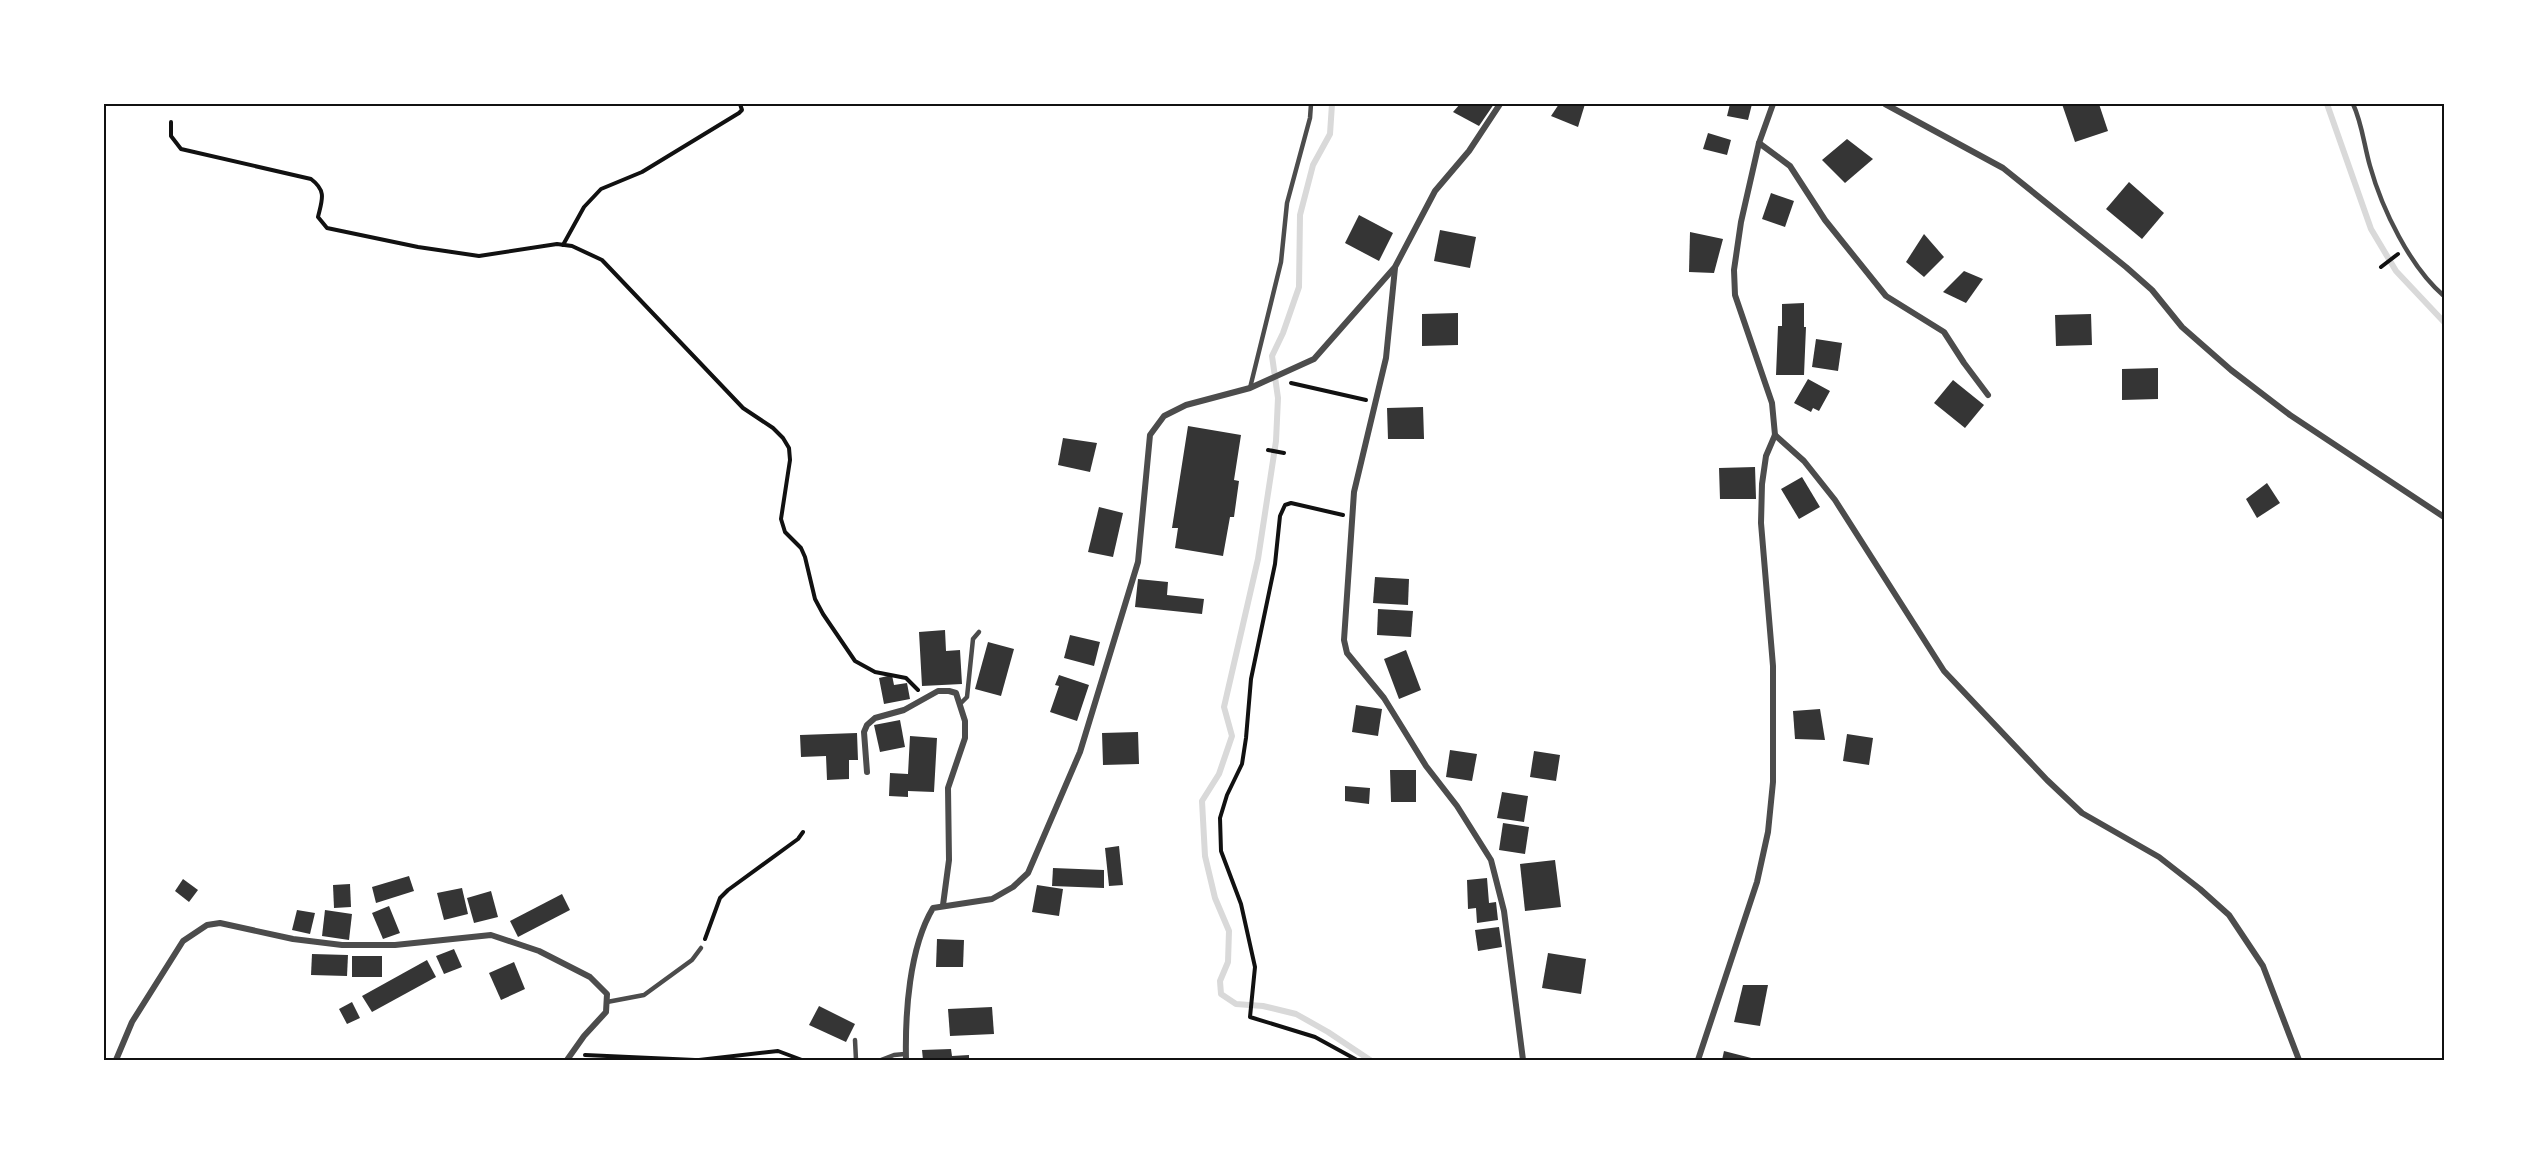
<svg xmlns="http://www.w3.org/2000/svg" width="2548" height="1164" viewBox="0 0 2548 1164" font-family="'Playfair Display',serif">
<style>
.lines{fill:none;stroke-linecap:round;stroke-linejoin:round}
.stream{stroke:#d9d9d9;stroke-width:6}
.building{fill:#353535}
.path{stroke:#111;stroke-width:4}
.service{stroke:#4c4c4c;stroke-width:4.5}
.minor{stroke:#4c4c4c;stroke-width:6}
.neatline{fill:none;stroke:#111;stroke-width:2}
</style>
<rect width="100%" height="100%" fill="#fff"/>
<g class="lines">
<!-- stream -->
<g class="stream">
<polyline points="1332,104 1330,134 1313,165 1300,215 1299,287 1283,333 1272,356 1278,398 1276,441 1258,559 1224,707 1232,736 1219,774 1202,801 1205,856 1215,898 1229,931 1228,962 1220,981 1221,994 1236,1004 1263,1006 1296,1014 1328,1032 1370,1060"/>
<polyline points="2327,104 2371,229 2396,271 2444,322"/>
</g>
</g>
<!-- building -->
<g class="building">
<polygon points="1460,104 1494,104 1479,126 1453,112"/>
<polygon points="1559,104 1585,104 1578,127 1551,116"/>
<polygon points="1730,104 1752,104 1748,120 1727,116"/>
<polygon points="2062,104 2099,104 2108,131 2075,142"/>
<polygon points="1708,133 1731,140 1727,155 1703,149"/>
<polygon points="1847,139 1873,159 1845,183 1822,160"/>
<polygon points="2129,182 2164,213 2142,239 2106,209"/>
<polygon points="1771,193 1794,201 1785,227 1762,219"/>
<polygon points="1359,215 1393,233 1379,261 1345,243"/>
<polygon points="1440,230 1476,237 1470,268 1434,261"/>
<polygon points="1690,232 1723,239 1714,273 1689,272"/>
<polygon points="1924,234 1944,257 1924,277 1906,262"/>
<polygon points="1964,271 1983,279 1966,303 1943,292"/>
<polygon points="1804,303 1804,327 1806,327 1804,375 1776,375 1778,326 1782,326 1782,304"/>
<polygon points="1458,313 1458,345 1422,346 1422,314"/>
<polygon points="2091,314 2092,345 2056,346 2055,315"/>
<polygon points="1816,339 1842,343 1838,371 1812,367"/>
<polygon points="2158,368 2158,399 2122,400 2122,369"/>
<polygon points="1808,379 1830,391 1819,411 1813,408 1811,412 1794,403"/>
<polygon points="1953,380 1984,405 1965,428 1934,403"/>
<polygon points="1423,407 1424,439 1388,439 1387,408"/>
<polygon points="1188,426 1241,435 1234,480 1239,481 1234,517 1230,517 1223,556 1175,548 1178,528 1172,528"/>
<polygon points="1063,438 1097,443 1090,472 1058,465"/>
<polygon points="1755,467 1756,499 1720,499 1719,468"/>
<polygon points="1802,477 1820,507 1799,519 1781,489"/>
<polygon points="2267,483 2280,503 2257,518 2246,499"/>
<polygon points="1099,507 1123,513 1113,557 1088,552"/>
<polygon points="1375,577 1409,579 1408,605 1373,603"/>
<polygon points="1138,579 1168,582 1167,595 1204,599 1202,614 1135,607"/>
<polygon points="1378,609 1413,611 1411,637 1377,635"/>
<polygon points="945,630 946,651 960,650 962,684 922,686 919,632"/>
<polygon points="1070,635 1100,642 1094,666 1064,658"/>
<polygon points="988,642 1014,649 1001,696 975,689"/>
<polygon points="1406,650 1421,690 1399,699 1384,659"/>
<polygon points="892,675 894,685 907,683 910,699 884,704 879,678"/>
<polygon points="1059,675 1089,685 1077,721 1050,712 1059,686 1055,685"/>
<polygon points="1356,705 1382,709 1378,736 1352,732"/>
<polygon points="1820,709 1825,740 1795,739 1793,711"/>
<polygon points="900,720 905,747 880,752 874,725"/>
<polygon points="1138,732 1139,764 1103,765 1102,733"/>
<polygon points="857,733 858,760 849,760 849,779 827,780 826,756 801,757 800,735"/>
<polygon points="1847,734 1873,738 1869,765 1843,761"/>
<polygon points="910,736 937,738 934,792 908,791 908,797 889,796 890,773 908,774"/>
<polygon points="1450,750 1477,754 1472,781 1446,777"/>
<polygon points="1534,751 1560,755 1556,781 1530,777"/>
<polygon points="1390,770 1416,770 1416,802 1391,802"/>
<polygon points="1345,786 1370,788 1369,804 1345,801"/>
<polygon points="1502,792 1528,796 1524,822 1497,818"/>
<polygon points="1503,823 1529,827 1525,854 1499,850"/>
<polygon points="1119,846 1123,885 1109,886 1105,848"/>
<polygon points="1555,860 1561,907 1525,911 1520,864"/>
<polygon points="1053,868 1104,870 1104,888 1052,886"/>
<polygon points="409,876 414,891 376,903 372,887"/>
<polygon points="1487,878 1489,903 1496,902 1498,920 1477,923 1476,908 1468,909 1467,880"/>
<polygon points="183,879 198,890 189,902 175,891"/>
<polygon points="350,884 351,907 334,908 333,885"/>
<polygon points="1037,885 1063,889 1059,916 1032,912"/>
<polygon points="462,888 468,914 444,920 437,893"/>
<polygon points="491,891 498,917 474,923 467,898"/>
<polygon points="562,894 570,910 518,937 510,921"/>
<polygon points="389,906 400,933 383,939 372,913"/>
<polygon points="297,910 315,913 310,934 292,930"/>
<polygon points="325,910 352,914 349,940 322,936"/>
<polygon points="1499,927 1502,947 1478,951 1475,930"/>
<polygon points="937,939 964,940 963,967 936,967"/>
<polygon points="454,949 462,967 444,974 436,956"/>
<polygon points="1548,953 1586,959 1581,994 1542,988"/>
<polygon points="312,954 348,955 347,976 311,975"/>
<rect x="352" y="956" width="30" height="21"/>
<polygon points="427,960 436,977 372,1012 362,996"/>
<polygon points="514,962 525,989 501,1000 489,973"/>
<polygon points="1743,985 1768,985 1760,1026 1734,1022"/>
<polygon points="352,1002 360,1018 347,1024 339,1009"/>
<polygon points="819,1006 855,1024 846,1042 809,1025"/>
<polygon points="992,1007 994,1034 950,1036 948,1009"/>
<polygon points="951,1049 952,1056 969,1055 969,1060 923,1060 922,1050"/>
<polygon points="1724,1051 1759,1060 1722,1060"/>
</g>
<g class="lines">
<!-- path -->
<g class="path">
<path d="M 171,122 L 171,136 L 181,149 L 311,179 C 327,191 322,200 318,217 L 327,228 L 418,247 L 479,256 L 557,244 L 572,246 L 602,260 L 743,408 L 773,428 L 783,438 L 789,448 L 790,460 L 781,519 L 785,532 L 801,548 L 805,557 L 815,599 L 823,614 L 855,661 L 875,672 L 906,678 L 918,690"/>
<polyline points="563,245 584,207 601,189 642,172 739,113 742,110 740,104"/>
<polyline points="2381,267 2398,254"/>
<polyline points="1291,383 1366,400"/>
<polyline points="1268,450 1284,453"/>
<polyline points="1343,515 1291,503 1285,505 1280,516 1275,564 1251,679 1246,738 1242,764 1227,795 1220,818 1221,851 1241,904 1255,967 1250,1017 1315,1037 1357,1060"/>
<polyline points="705,939 720,898 728,890 798,839 803,832"/>
<polyline points="585,1055 695,1060"/>
<polyline points="699,1060 778,1051 802,1060"/>
</g>
<!-- service -->
<g class="service">
<path d="M 2353,104 C 2362,123 2364,145 2370,166 C 2382,209 2410,267 2444,296"/>
<polyline points="1250,388 1281,262 1287,203 1310,118 1311,104"/>
<polyline points="961,703 967,697 973,639 979,632"/>
<polyline points="607,1002 644,995 692,960 701,948"/>
<polyline points="855,1040 856,1060"/>
<polyline points="881,1060 894,1055 905,1054"/>
</g>
<!-- minor -->
<g class="minor">
<polyline points="1885,104 2003,168 2126,267 2152,290 2182,327 2231,370 2290,415 2444,517"/>
<polyline points="1759,143 1790,166 1825,220 1886,296 1944,332 1964,363 1988,395"/>
<polyline points="1395,268 1386,358 1354,492 1344,640 1347,653 1384,698 1426,766 1457,806 1491,860 1504,911 1523,1060"/>
<polyline points="1775,435 1804,461 1835,500 1944,671 2047,780 2082,813 2159,857 2200,889 2229,915 2263,966 2299,1060"/>
<polyline points="867,772 864,732 867,725 875,718 904,710 938,691 949,691 956,693 965,721 965,738 948,788 949,860 943,905"/>
<polyline points="116,1060 132,1022 183,941 207,925 220,923 293,939 342,945 395,945 491,935 539,951 590,977 607,994 606,1012 584,1036 567,1060"/>
<path d="M 906,1060 C 905,1014 909,948 933,908 L 992,899 L 1013,887 L 1028,873 L 1080,752 L 1138,562 L 1150,435 L 1164,416 L 1186,405 L 1250,388 L 1314,359 L 1395,267 L 1435,191 L 1469,151 L 1500,104"/>
<polyline points="1698,1060 1757,882 1768,832 1773,782 1773,666 1761,523 1762,484 1766,456 1775,435 1772,403 1735,295 1734,270 1741,222 1759,143 1773,104"/>
</g>
</g>
<!-- border -->
<rect width="2548" height="1164" fill="none" stroke="#ffffff" stroke-width="210"/>
<rect x="105" y="105" width="2338" height="954" class="neatline"/>
</svg>
